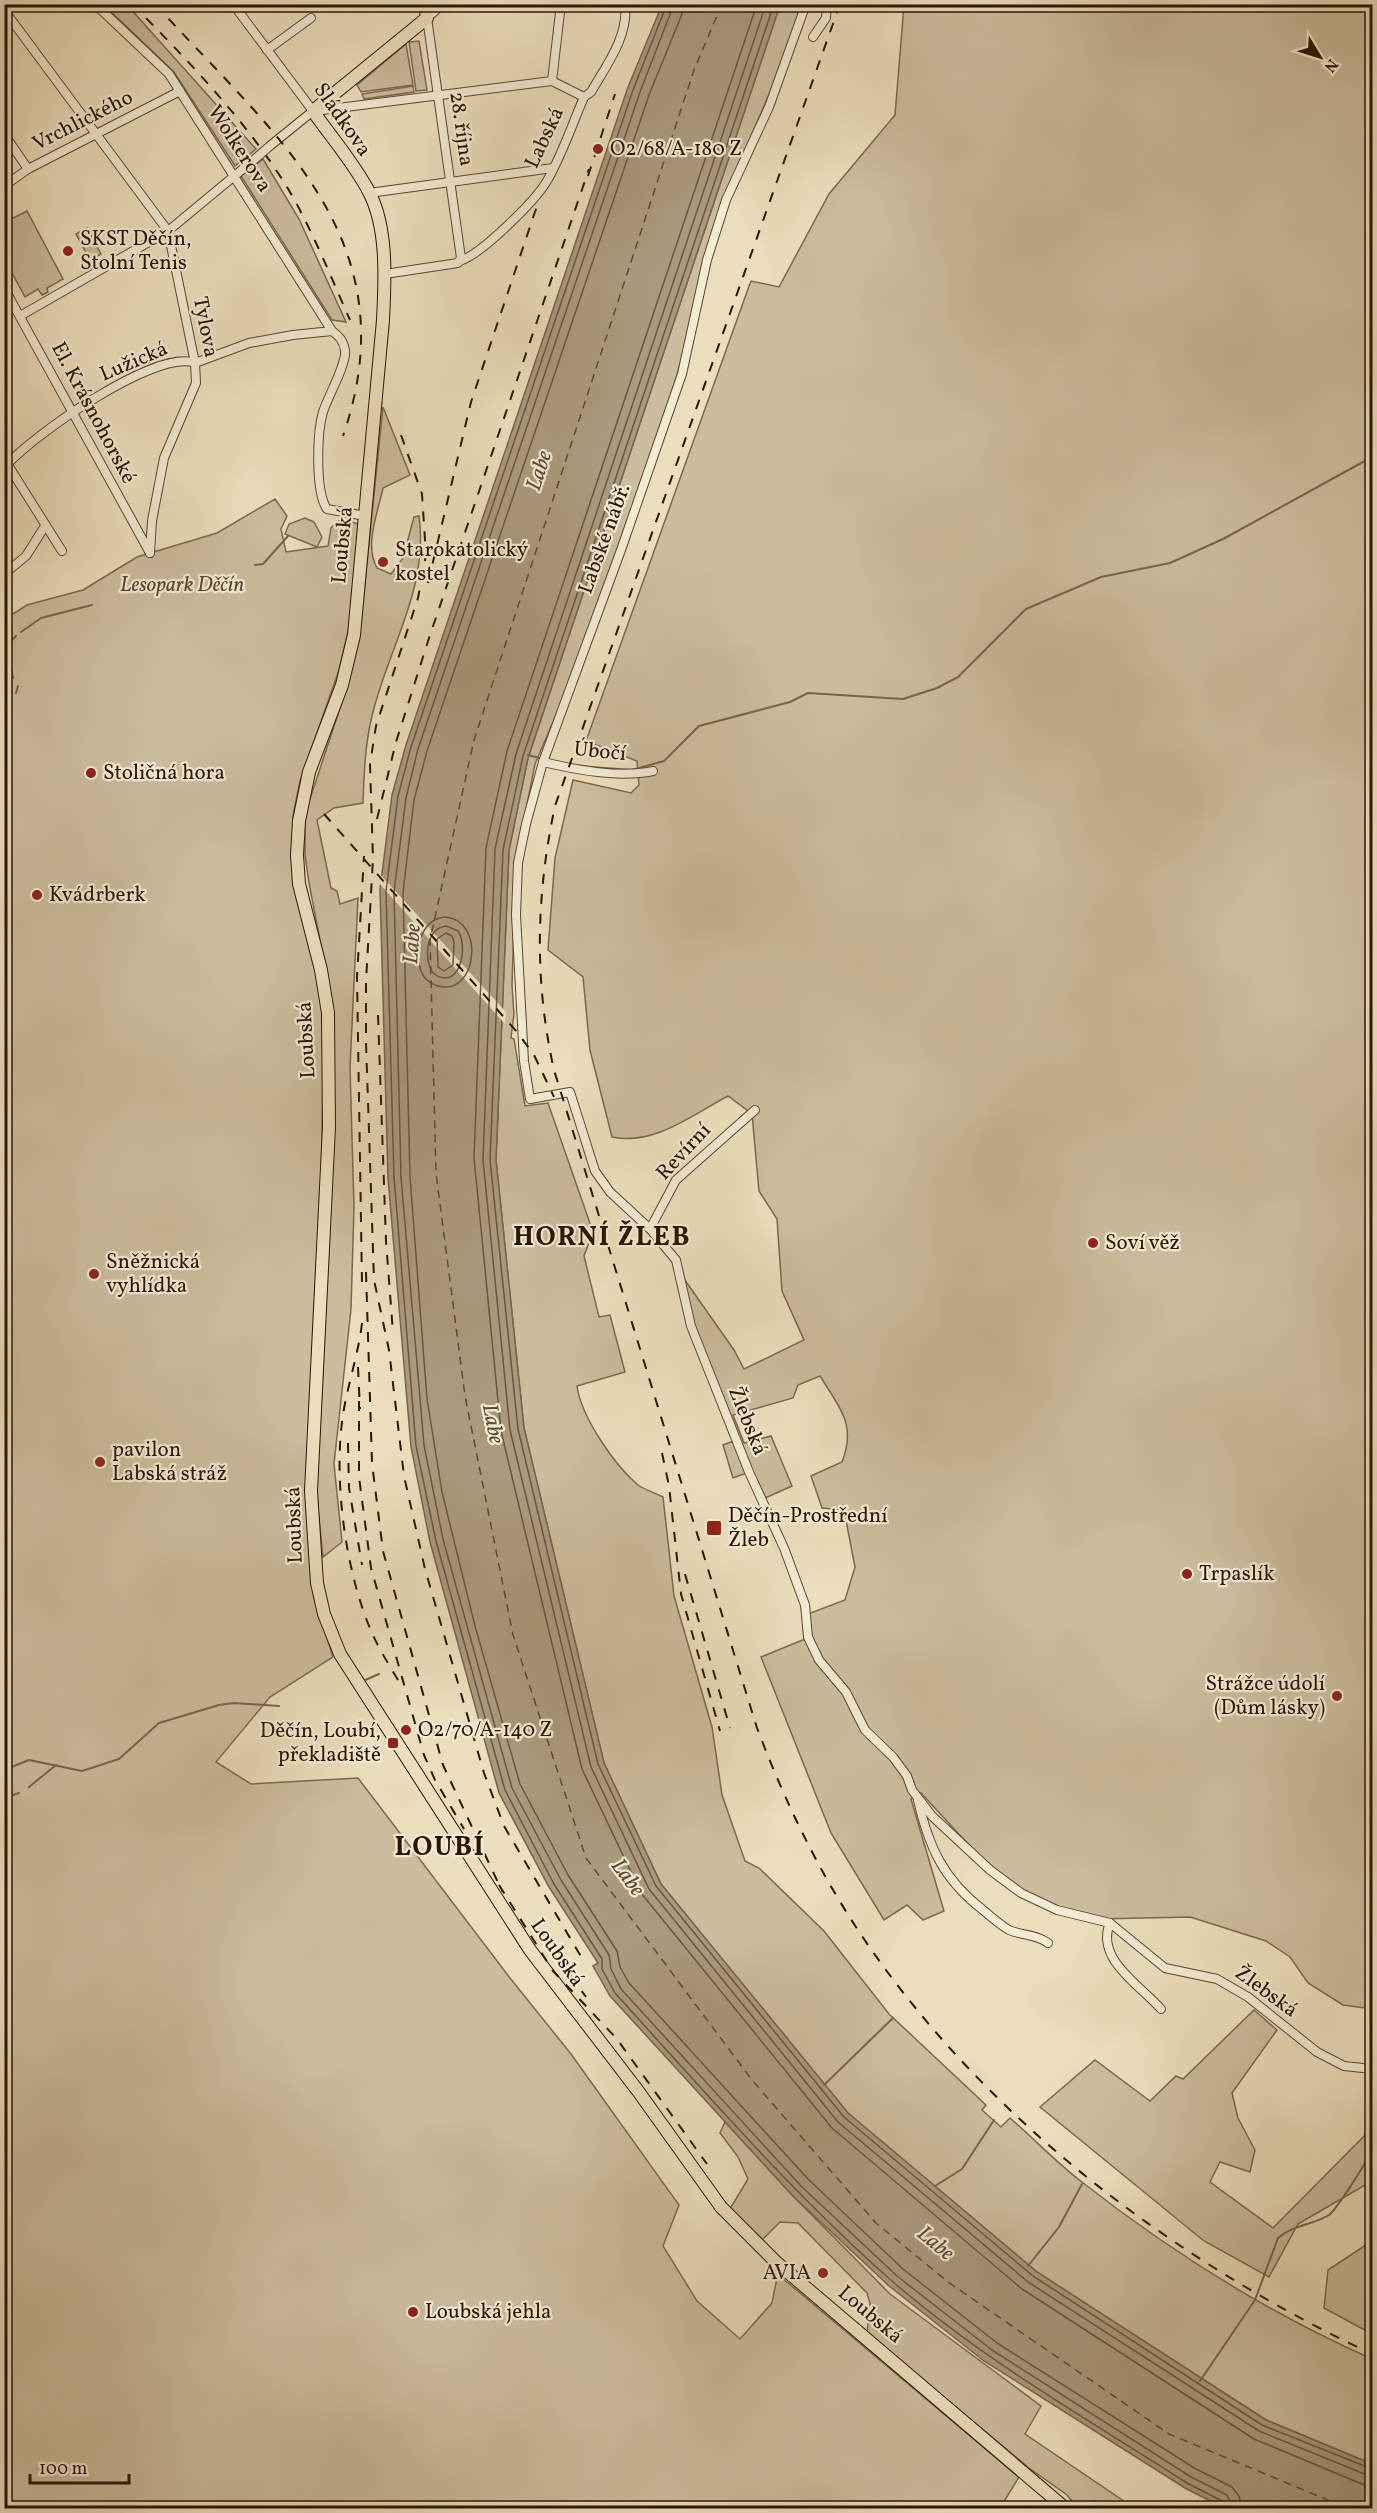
<svg xmlns="http://www.w3.org/2000/svg" width="1377" height="2513" viewBox="0 0 1377 2513" font-family="Vollkorn,serif">
<style>
.green{fill:#cbbc9d;stroke:#7c6850;stroke-width:1.5}
.water{fill:#aa997d;stroke:#78644d;stroke-width:1.5}
.pier{fill:#ebdebc}
.lines{fill:none;stroke-linecap:round;stroke-linejoin:round}
.shore{stroke:#6b5640;stroke-width:1.5}
.stream{stroke:#78644d;stroke-width:2}
.ferry{stroke:#5e4934;stroke-width:1.5;stroke-dasharray:8 6;stroke-linecap:butt}
.street-casing{stroke:#5c4632;stroke-width:10}
.primary-casing{stroke:#2c1404;stroke-width:14}
.street{stroke:#f2ead3;stroke-width:8}
.primary{stroke:#ebdebc;stroke-width:12}
.rail{stroke:#2c1404;stroke-width:2;stroke-dasharray:10 10;stroke-linecap:butt}
.street-bridge-casing{stroke:#5c4632;stroke-width:10;stroke-linecap:butt}
.street-bridge{stroke:#f2ead3;stroke-width:8}
.poi-dot{fill:#8f2418;stroke:#f2ead3;stroke-width:2}
.labels{text-anchor:middle;dominant-baseline:central;stroke-width:4.5;stroke-linejoin:round;paint-order:stroke}
.street-label{font-size:21px;fill:#2c1404;stroke:#f2ead3}
.poi-label{font-size:21px;fill:#2c1404;stroke:#f2ead3;text-anchor:start}
.park-label{font-size:21px;font-style:italic;fill:#5c4632;stroke:#f2ead3}
.water-label{font-size:22px;font-style:italic;fill:#5e4934;stroke:#f2ead3}
.district-label{font-size:27px;font-weight:bold;letter-spacing:1.5px;fill:#2c1404;stroke:#f2ead3}
</style>
<rect width="100%" height="100%" fill="#ebdebc"/>
<filter id="stains"><feTurbulence type="fractalNoise" baseFrequency=".00333" numOctaves="4"/><feColorMatrix values="0 0 0 0 .2 0 0 0 0 .09 0 0 0 0 .02 0 0 0 .5 -.17"/></filter>
<radialGradient id="worn" r=".72"><stop offset=".6" stop-color="#630" stop-opacity="0"/><stop offset="1" stop-color="#630" stop-opacity=".3"/></radialGradient>
<!-- green -->
<g class="green">
<polygon points="104,5 128,6 256,149 235,166 174,72"/>
<path d="M 780,5 L 802,5 L 771,90 L 732,180 L 675,382 L 641,483 L 567,689 L 535,764 L 516,860 L 512,986 L 514,1014 L 511,1038 L 514,1039 L 525,1106 L 548,1103 L 593,1232 L 584,1256 L 599,1317 L 610,1315 L 625,1372 L 577,1386 C 581,1416 614,1465 638,1485 C 645,1490 655,1493 663,1497 L 674,1596 L 712,1727 L 722,1795 L 745,1861 L 759,1868 L 824,1931 L 889,2014 L 986,2105 L 982,2110 L 1001,2127 L 1010,2118 C 1033,2138 1054,2160 1078,2179 C 1167,2249 1268,2313 1372,2359 L 1372,2464 L 1266,2420 L 1037,2272 L 848,2113 L 661,1884 L 604,1763 L 524,1428 L 496,1160 L 509,850 L 528,758 Z"/>
<path d="M 904,5 L 1372,5 L 1372,2009 L 1343,2005 L 1308,1983 L 1290,1957 L 1266,1941 L 1190,1917 L 1096,1919 L 1042,1904 L 992,1870 L 921,1793 L 911,1799 L 944,1911 L 923,1920 L 907,1905 L 884,1920 L 831,1833 L 761,1657 L 810,1637 L 808,1614 L 845,1600 L 855,1567 L 844,1510 L 822,1508 L 811,1476 L 842,1462 C 857,1424 839,1407 820,1376 L 798,1385 L 793,1398 L 733,1415 L 744,1443 L 771,1436 L 792,1486 L 763,1499 L 749,1472 L 733,1478 L 723,1445 L 736,1440 L 698,1347 L 682,1276 L 734,1350 L 744,1369 L 804,1340 L 782,1291 L 777,1219 L 759,1191 L 752,1114 L 728,1096 C 692,1115 654,1146 612,1137 L 590,1050 L 583,977 L 548,950 L 555,858 L 573,780 L 631,793 L 639,785 L 637,761 L 586,741 L 748,289 L 751,281 L 779,287 L 829,194 L 895,115 Z"/>
<polygon points="419,41 427,90 416,91 409,42"/>
<polygon points="406,44 413,85 361,92 357,85"/>
<polygon points="413,86 414,92 364,99 362,94"/>
<polygon points="263,159 299,219 346,322 332,320 241,176"/>
<polygon points="4,211 9,220 27,211 63,279 47,288 48,292 42,295 38,289 25,297 5,260"/>
<polygon points="87,228 101,254 90,260 76,234"/>
<path d="M 383,407 L 410,475 L 383,488 C 378,512 364,545 377,568 L 391,574 L 403,558 L 414,517 L 419,516 C 429,589 388,648 372,716 C 365,745 364,774 363,803 L 334,808 L 317,820 L 331,888 L 337,891 L 340,904 L 358,898 L 350,1068 L 354,1207 L 351,1309 L 334,1464 L 342,1542 L 323,1557 L 316,1489 L 332,1002 L 309,883 L 305,855 L 305,814 L 346,690 L 359,641 Z"/>
<polygon points="275,499 287,516 281,529 286,552 328,546 331,528 341,519 359,524 350,623 339,670 300,781 293,815 293,884 316,970 324,1017 314,1597 333,1657 270,1697 216,1762 251,1784 358,1778 510,1978 571,2054 679,2205 663,2246 697,2301 740,2339 772,2303 777,2278 781,2277 1019,2477 1003,2503 1008,2508 5,2508 5,619 27,605 83,590 137,557 217,533"/>
<polygon points="305,518 314,522 322,537 317,547 285,534 289,524"/>
<polygon points="1254,2010 1277,2030 1232,2093 1238,2118 1255,2150 1250,2172 1220,2162 1210,2182 1273,2228 1372,2128 1372,2181 1298,2224 1269,2277 1204,2241 1040,2107 1095,2060 1150,2101 1176,2076 1183,2079"/>
<polygon points="725,2122 792,2195 890,2294 1041,2406 1025,2434 1134,2508 1078,2508 1067,2495 1029,2468 867,2333 870,2303 867,2293 798,2223 780,2222 760,2242 730,2209 748,2179 738,2157 720,2133"/>
<polygon points="1372,2241 1372,2334 1324,2308 1328,2270"/>
</g>
<!-- water -->
<polygon class="water" points="662,5 780,5 528,758 509,850 496,1160 524,1428 604,1763 661,1884 848,2113 1037,2272 1266,2420 1372,2464 1372,2508 1224,2508 1185,2488 984,2361 889,2286 792,2195 610,1996 593,1966 598,1963 549,1887 499,1793 430,1542 411,1447 388,1178 380,889 392,795 406,745 628,87"/>
<!-- pier -->
<polygon class="pier" points="378,872 506,1012 505,1024 378,882"/>
<g class="lines">
<!-- shore -->
<g class="shore">
<path d="M 667,4 L 633,90 L 411,747 L 398,796 L 386,891 L 394,1177 L 416,1446 L 436,1541 L 505,1790 L 554,1884 L 602,1959 L 602,1969 L 615,1993 C 704,2091 792,2193 892,2281 C 982,2359 1087,2419 1187,2483 L 1222,2501 L 1225,2508"/>
<polyline points="674,4 640,92 418,749 406,798 394,892 401,1177 424,1445 443,1539 512,1788 561,1880 609,1955 611,1969 621,1989 801,2186 897,2276 992,2350 1191,2477 1227,2495 1233,2508"/>
<polyline points="683,4 682,14 649,95 427,751 414,800 403,892 410,1177 427,1399 442,1492 475,1626 520,1784 568,1875 617,1951 620,1967 629,1983 808,2179 903,2269 997,2343 1196,2469 1232,2487 1239,2496 1242,2508"/>
<polyline points="757,4 507,751 486,848 474,1158 501,1431 582,1769 641,1893 832,2128 1022,2289 1254,2439 1362,2484 1372,2486"/>
<polyline points="766,4 516,754 495,849 483,1160 510,1430 591,1767 649,1889 838,2122 1028,2282 1259,2431 1372,2477"/>
<polyline points="774,4 523,756 503,850 490,1160 518,1429 598,1764 656,1886 844,2117 1033,2276 1262,2425 1372,2469"/>
<path d="M 445,917 C 486,920 477,997 438,986 C 431,984 424,979 421,971 C 413,951 421,919 445,917 Z"/>
<path d="M 446,926 L 458,931 C 469,948 459,993 433,973 C 423,959 426,929 446,926 Z"/>
<polygon points="446,933 452,936 454,942 453,965 444,971 438,967 437,939"/>
</g>
<!-- stream -->
<g class="stream">
<polyline points="255,565 263,564 288,536"/>
<polyline points="21,632 41,618 92,605"/>
<polyline points="11,641 16,636"/>
<polyline points="4,652 10,656"/>
<polyline points="10,663 13,678"/>
<polyline points="16,693 18,686"/>
<polyline points="528,755 543,759"/>
<polyline points="578,766 632,770 664,761 699,726 790,702 808,693 903,699 937,688 958,677 1026,609 1101,577 1170,563 1223,539 1372,457"/>
<polyline points="363,1681 379,1674"/>
<polyline points="4,1770 29,1760 82,1771 119,1759 159,1723 219,1705 234,1703 279,1706"/>
<polyline points="29,1787 56,1765"/>
<polyline points="4,1798 19,1793"/>
<polyline points="824,2085 893,2018"/>
<polyline points="935,2186 962,2169 994,2120"/>
<polyline points="1028,2266 1059,2227 1082,2184"/>
<path d="M 1200,2381 L 1255,2300 L 1278,2238 C 1292,2225 1313,2225 1329,2215 C 1336,2210 1369,2159 1372,2149"/>
<polyline points="1366,2464 1372,2450"/>
</g>
<!-- ferry -->
<polyline class="ferry" points="722,4 694,70 474,740 430,940 436,1173 465,1396 513,1635 586,1858 752,2080 876,2223 948,2282 1169,2434 1347,2508"/>
<defs>
<g id="street">
<path d="M 95,4 L 169,74 L 332,331 C 339,336 343,340 345,350 C 347,364 328,396 323,412 C 317,432 315,492 327,509 L 365,516"/>
<polyline points="233,4 313,111"/>
<polyline points="806,4 769,107 726,200 707,260 682,374 621,550 543,762 526,824 518,863 516,915 524,1061 530,1099 570,1092 595,1171 610,1192 650,1229 676,1260 691,1326 749,1472 784,1548 805,1605 808,1637 819,1660 846,1692 865,1730 893,1757 907,1776 912,1790 932,1816 990,1870 1021,1893 1057,1910 1110,1923 1165,1968 1217,1979 1248,1997 1317,2052 1344,2066 1372,2069"/>
<polyline points="4,10 168,231 195,363 196,383 164,458 152,521 150,553"/>
<polyline points="813,37 826,18 827,4"/>
<polyline points="267,50 311,18"/>
<polyline points="552,81 561,4"/>
<polyline points="314,111 552,81 584,97"/>
<polyline points="4,134 28,169"/>
<polyline points="271,145 313,111"/>
<polyline points="4,186 28,169 180,91"/>
<polyline points="369,193 553,168"/>
<path d="M 459,261 C 480,256 535,201 547,181 C 562,155 572,125 584,97 L 591,92 C 606,66 629,36 625,4"/>
<polyline points="385,274 458,263 461,258 427,18 443,4"/>
<polyline points="4,288 150,553"/>
<polyline points="20,316 168,231 256,158"/>
<polyline points="6,462 62,551"/>
<path d="M 4,468 C 30,437 156,348 195,363 L 249,343 L 293,335 L 332,331"/>
<polyline points="4,574 26,556 45,526"/>
<path d="M 543,762 C 577,770 619,778 653,771"/>
<polyline points="650,1229 676,1180 755,1110"/>
<path d="M 918,1800 C 929,1848 944,1880 983,1910 C 991,1917 1000,1925 1009,1930 C 1023,1936 1036,1934 1048,1943"/>
<path d="M 1110,1923 C 1095,1959 1140,1985 1161,2009"/>
</g>
<path id="primary" d="M 425,4 L 427,18 L 313,111 C 331,137 354,163 369,192 C 388,228 385,280 383,320 L 354,635 L 342,685 L 309,772 L 299,821 L 297,855 L 299,884 L 321,970 L 328,1013 L 329,1127 L 311,1491 L 317,1583 L 324,1614 L 340,1654 L 530,1950 L 638,2091 L 721,2207 L 776,2262 L 1065,2508"/>
</defs>
<!-- street casing -->
<use href="#street" class="street-casing"/>
<!-- primary casing -->
<use href="#primary" class="primary-casing"/>
<!-- street -->
<use href="#street" class="street"/>
<!-- primary -->
<use href="#primary" class="primary"/>
<!-- rail -->
<g class="rail">
<path d="M 132,4 C 186,58 247,122 287,187 C 312,229 330,275 350,320"/>
<path d="M 155,4 C 274,135 411,239 343,436"/>
<path d="M 840,4 L 555,806 C 536,895 534,981 554,1070 L 757,1728 C 787,1807 824,1883 873,1952 C 996,2127 1180,2264 1372,2354"/>
<polyline points="588,176 615,94"/>
<polyline points="401,435 422,494 426,555 418,598 376,726 370,764 373,859 366,981 366,1042 374,1280 389,1350 404,1476 425,1569 484,1773 504,1826 583,1960"/>
<polyline points="428,583 471,402 538,203"/>
<polyline points="324,814 517,1032 534,1055 554,1097"/>
<polyline points="377,819 396,742 430,635 589,169"/>
<polyline points="378,1015 386,1241 393,1333"/>
<polyline points="366,1272 372,1463 383,1551 443,1765 502,1891"/>
<polyline points="362,1282 357,977 364,856"/>
<path d="M 362,1323 C 358,1357 346,1389 342,1422 C 334,1485 346,1574 372,1633 C 380,1651 391,1668 401,1685"/>
<polyline points="358,1367 360,1409"/>
<polyline points="359,1401 359,1477 371,1568 424,1755 435,1780 464,1829"/>
<polyline points="348,1443 349,1488 362,1565"/>
<polyline points="662,1453 669,1486 681,1594 720,1731"/>
<polyline points="685,1574 730,1728"/>
<polyline points="499,1885 553,1971 617,2039 707,2164"/>
<polyline points="570,1975 586,1997"/>
</g>
<defs>
<polyline id="street-bridge" points="256,158 271,145"/>
</defs>
<!-- street-bridge casing -->
<use href="#street-bridge" class="street-bridge-casing"/>
<!-- street-bridge -->
<use href="#street-bridge" class="street-bridge"/>
</g>
<!-- markers -->
<g class="poi-dot">
<circle cx="598" cy="149" r="6"/>
<circle cx="68" cy="251" r="6"/>
<circle cx="383" cy="562" r="6"/>
<circle cx="91" cy="773" r="6"/>
<circle cx="37" cy="895" r="6"/>
<circle cx="1093" cy="1243" r="6"/>
<circle cx="94" cy="1274" r="6"/>
<circle cx="100" cy="1462" r="6"/>
<rect x="706" y="1520" width="16" height="16" rx="3"/>
<circle cx="1187" cy="1574" r="6"/>
<circle cx="1337" cy="1696" r="6"/>
<circle cx="406" cy="1730" r="6"/>
<rect x="387" y="1737" width="12" height="12" rx="3"/>
<circle cx="823" cy="2273" r="6"/>
<circle cx="413" cy="2312" r="6"/>
</g>
<g class="labels">
<!-- street labels -->
<g class="street-label">
<text transform="translate(342 120) rotate(55)">Sládkova</text>
<text transform="translate(83 121) rotate(-27)">Vrchlického</text>
<text transform="translate(461 129) rotate(82)">28. října</text>
<text transform="translate(545 138) rotate(-65)">Labská</text>
<text transform="translate(239 149) rotate(57)">Wolkerova</text>
<text transform="translate(205 327) rotate(79)">Tylova</text>
<text transform="translate(134 362) rotate(-23)">Lužická</text>
<text transform="translate(93 413) rotate(62)">El. Krásnohorské</text>
<text transform="translate(605 539) rotate(-70)">Labské nábř.</text>
<text transform="translate(343 545) rotate(-85)">Loubská</text>
<text transform="translate(600 752) rotate(6)">Úbočí</text>
<text transform="translate(307 1040) rotate(-93)">Loubská</text>
<text transform="translate(684 1152) rotate(-47)">Revírní</text>
<text transform="translate(747 1421) rotate(68)">Žlebská</text>
<text transform="translate(295 1525) rotate(-92)">Loubská</text>
<text transform="translate(557 1953) rotate(55)">Loubská</text>
<text transform="translate(1266 1992) rotate(36)">Žlebská</text>
<text transform="translate(870 2315) rotate(40)">Loubská</text>
</g>
<!-- poi labels -->
<g class="poi-label">
<text x="610" y="149">O2/68/A-180 Z</text>
<text x="80" y="239">SKST Děčín,<tspan x="80" dy="24">Stolní Tenis</tspan></text>
<text x="395" y="550">Starokatolický<tspan x="395" dy="24">kostel</tspan></text>
<text x="103" y="773">Stoličná hora</text>
<text x="49" y="895">Kvádrberk</text>
<text x="1105" y="1243">Soví věž</text>
<text x="106" y="1262">Sněžnická<tspan x="106" dy="24">vyhlídka</tspan></text>
<text x="112" y="1450">pavilon<tspan x="112" dy="24">Labská stráž</tspan></text>
<text x="728" y="1516">Děčín-Prostřední<tspan x="728" dy="24">Žleb</tspan></text>
<text x="1199" y="1574">Trpaslík</text>
<text x="1325" y="1684" text-anchor="end">Strážce údolí<tspan x="1325" dy="24">(Dům lásky)</tspan></text>
<text x="418" y="1730">O2/70/A-140 Z</text>
<text x="381" y="1731" text-anchor="end">Děčín, Loubí,<tspan x="381" dy="24">překladiště</tspan></text>
<text x="811" y="2273" text-anchor="end">AVIA</text>
<text x="425" y="2312">Loubská jehla</text>
</g>
<!-- park labels -->
<g class="park-label">
<text x="182" y="585">Lesopark Děčín</text>
</g>
<!-- water labels -->
<g class="water-label">
<text transform="translate(540 471) rotate(-72)">Labe</text>
<text transform="translate(413 944) rotate(-86)">Labe</text>
<text transform="translate(492 1424) rotate(79)">Labe</text>
<text transform="translate(627 1878) rotate(53)">Labe</text>
<text transform="translate(935 2244) rotate(40)">Labe</text>
</g>
<!-- district labels -->
<g class="district-label">
<text x="602" y="1238">HORNÍ ŽLEB</text>
<text x="440" y="1848">LOUBÍ</text>
</g>
</g>
<!-- margin -->
<rect width="1377" height="2513" fill="none" stroke="#ebdebc" stroke-width="24"/>
<rect x="6" y="6" width="1365" height="2501" fill="none" stroke="#2c1404" stroke-width="3"/>
<rect x="12" y="12" width="1353" height="2489" fill="none" stroke="#2c1404" stroke-width="1.5"/>
<!-- north arrow -->
<g transform="translate(1320 57) rotate(128)" stroke="#f2ead3" stroke-width="4.5" paint-order="stroke">
<path d="M0-4.5L10 22L0 15L-10 22Z" fill="#2c1404"/>
<text y="-9" font-size="16" font-weight="bold" text-anchor="middle" fill="#2c1404">N</text>
</g>
<!-- scale -->
<path d="M30 2474v9h99v-9" fill="none" stroke="#2c1404" stroke-width="3"/>
<text x="39" y="2474" font-size="18" fill="#2c1404" stroke="#f2ead3" stroke-width="4.5" paint-order="stroke">100 m</text>
<rect width="100%" height="100%" filter="url(#stains)"/>
<rect width="100%" height="100%" fill="url(#worn)"/>
</svg>
